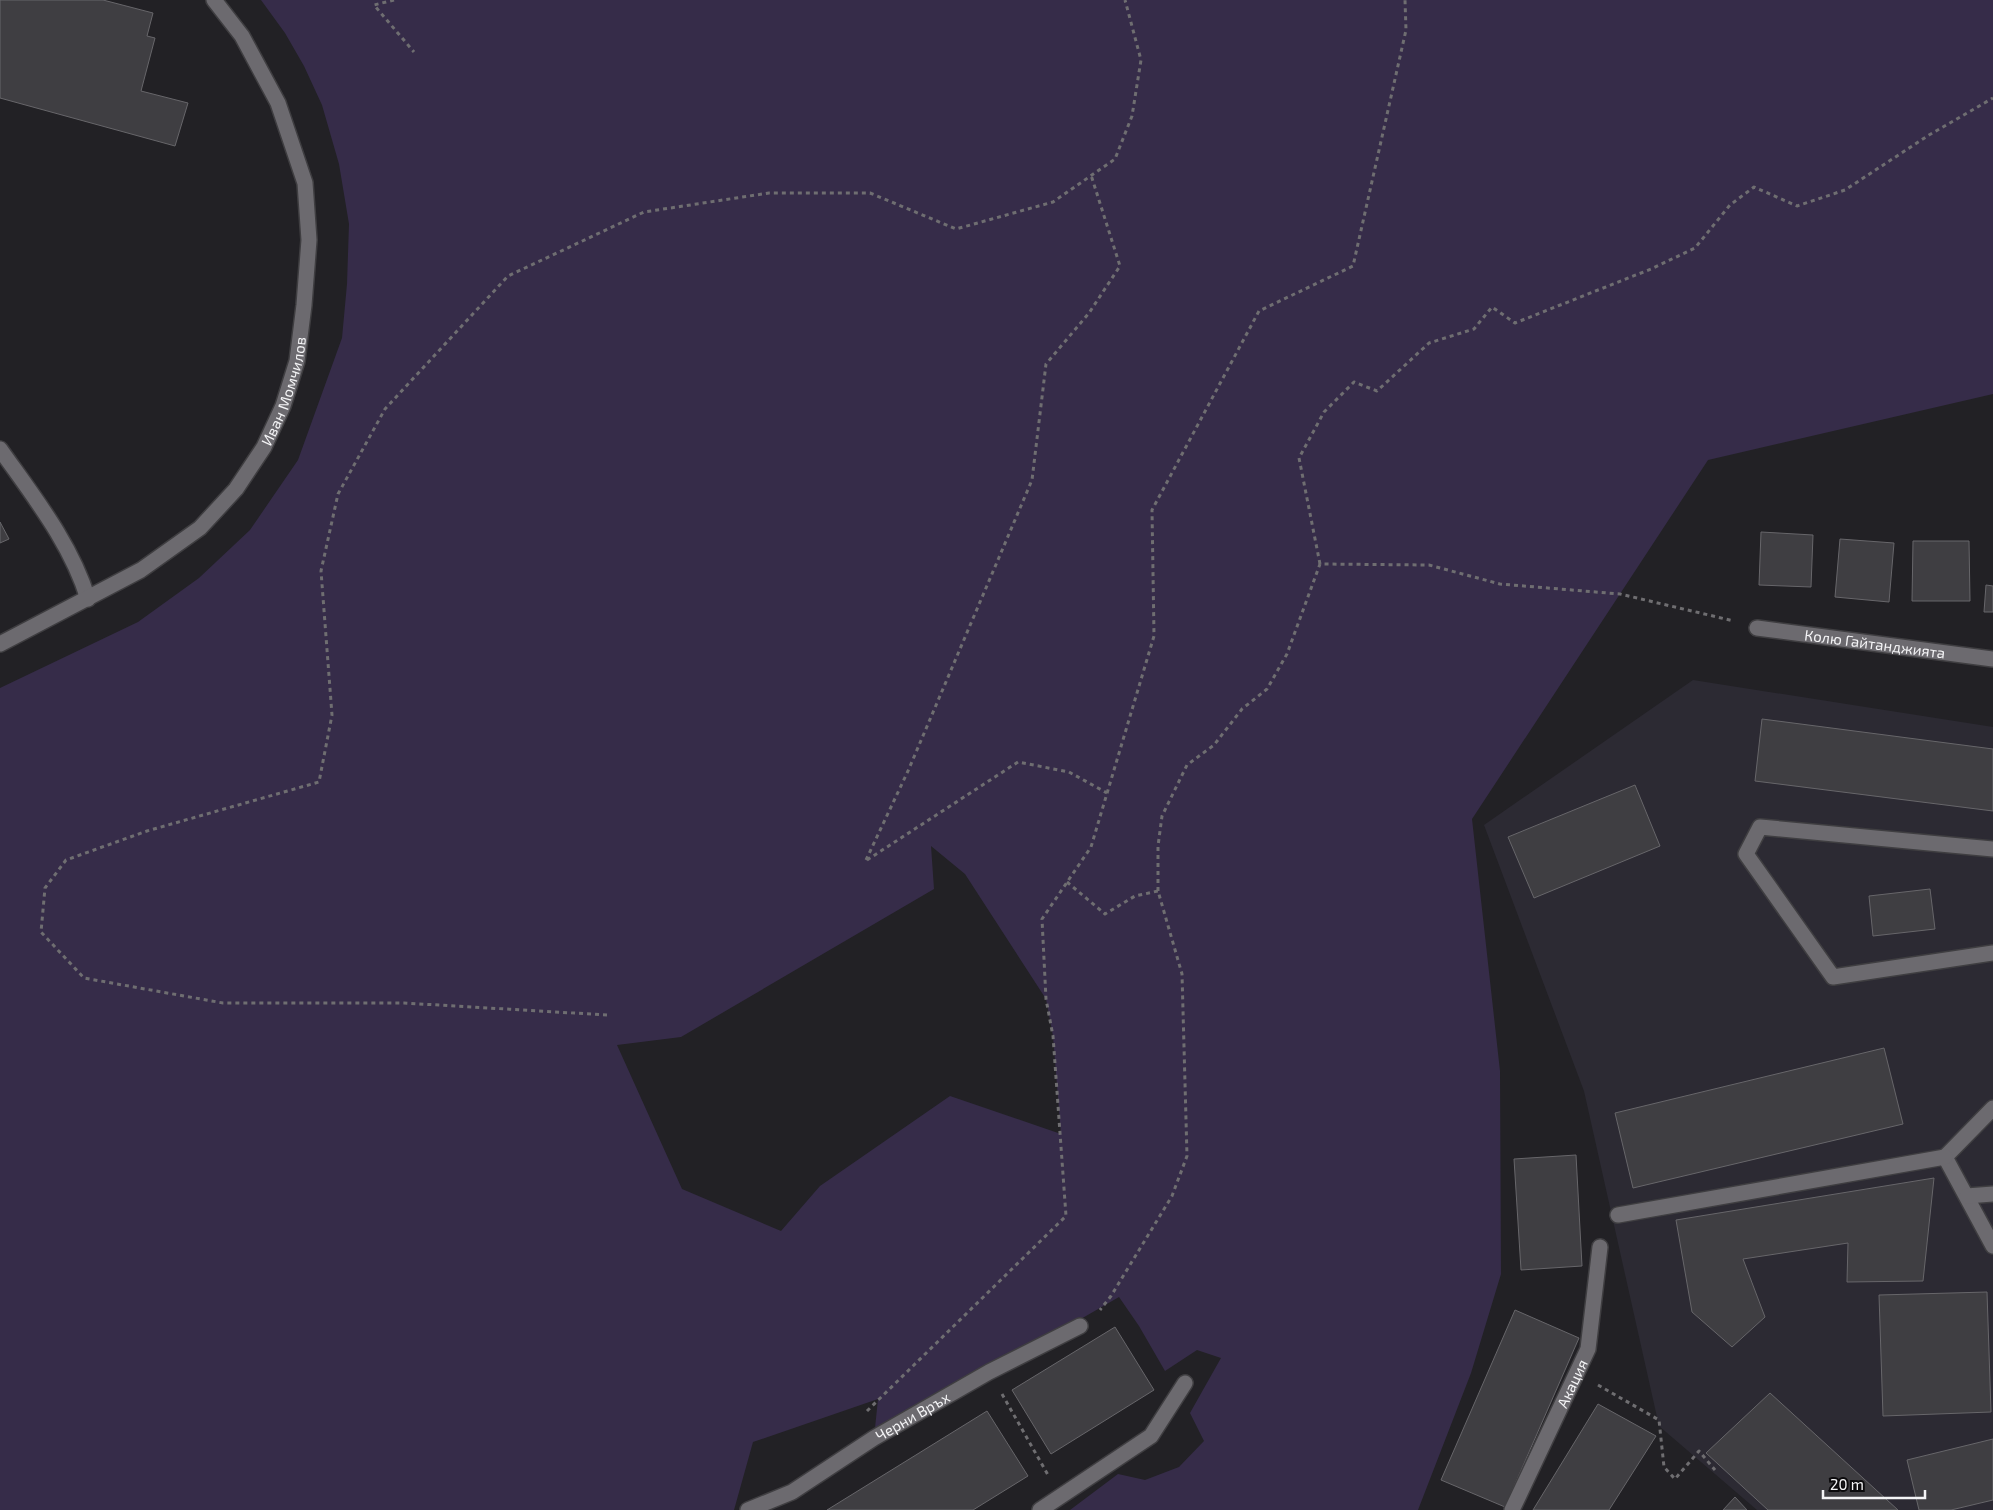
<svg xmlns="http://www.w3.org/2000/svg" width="1993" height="1510" viewBox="0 0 1993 1510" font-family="'Exo 2',sans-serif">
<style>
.built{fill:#2c2a33}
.green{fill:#362c49;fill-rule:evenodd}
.building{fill:#3f3e42;stroke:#67666a}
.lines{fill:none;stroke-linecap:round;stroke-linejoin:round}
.minor-casing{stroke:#3f3e41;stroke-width:18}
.path{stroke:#6f6e71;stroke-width:3;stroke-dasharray:4 4;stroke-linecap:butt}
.minor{stroke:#6c6a6f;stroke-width:15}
.labels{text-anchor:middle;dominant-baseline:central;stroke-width:5;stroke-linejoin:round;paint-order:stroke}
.street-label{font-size:15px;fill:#f4f4f6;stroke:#0c0b0d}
</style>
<rect width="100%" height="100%" fill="#222125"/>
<!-- built -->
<polygon class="built" points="1693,680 1993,727 1993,1510 1757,1510 1659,1426 1584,1091 1484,825"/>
<!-- green -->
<path class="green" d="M 261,0 L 1993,0 L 1993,394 L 1708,460 L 1472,819 L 1500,1071 L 1501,1274 L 1471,1373 L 1418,1510 L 1070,1510 L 1118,1474 L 1145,1480 L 1179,1467 L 1204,1441 L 1190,1413 L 1221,1358 L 1197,1350 L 1165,1371 L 1139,1326 L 1119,1297 L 874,1438 L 878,1399 L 753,1442 L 734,1510 L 0,1510 L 0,688 L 138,622 L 199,578 L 250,530 L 298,460 L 342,338 L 347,284 L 349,224 L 339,164 L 322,105 L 304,66 L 285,33 ZM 931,846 L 965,874 L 1046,999 L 1053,1036 L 1061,1134 L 950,1096 L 820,1186 L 781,1231 L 682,1189 L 617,1045 L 681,1037 L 934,889 Z"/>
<!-- building -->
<g class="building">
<polygon points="0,0 103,0 153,13 147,36 155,38 141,91 188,103 175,146 0,98"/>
<polygon points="0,522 9,539 0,543"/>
<polygon points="1761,532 1813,535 1811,587 1759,585"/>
<polygon points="1840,539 1894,543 1889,602 1835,597"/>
<polygon points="1913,541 1969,541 1970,601 1912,601"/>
<polygon points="1986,585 1993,586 1993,612 1984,612"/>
<polygon points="1762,719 1993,749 1993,811 1755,781"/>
<polygon points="1635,785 1660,846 1534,898 1508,837"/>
<polygon points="1930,889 1935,929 1873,936 1869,896"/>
<polygon points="1884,1048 1903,1124 1633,1188 1615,1113"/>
<polygon points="1576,1155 1582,1266 1521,1270 1514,1159"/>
<polygon points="1934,1178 1923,1281 1847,1282 1848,1243 1743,1259 1765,1317 1732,1347 1692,1312 1676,1220"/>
<polygon points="1987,1292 1991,1412 1883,1416 1879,1295"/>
<polygon points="1515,1310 1579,1338 1505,1507 1441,1480"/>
<polygon points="1115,1327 1154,1390 1051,1454 1012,1390"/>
<polygon points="1770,1393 1898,1510 1768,1510 1706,1453"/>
<polygon points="1598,1404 1656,1436 1609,1510 1533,1510"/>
<polygon points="987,1411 1028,1476 973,1510 827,1510"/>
<polygon points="1993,1439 1993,1500 1951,1510 1919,1510 1907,1460"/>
<polygon points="1735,1497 1747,1510 1723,1510"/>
</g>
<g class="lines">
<defs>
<g id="minor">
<path d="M 0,449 C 33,496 71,543 88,599"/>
<path id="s1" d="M 1757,628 L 1993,659"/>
<path id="s2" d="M 0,644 L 141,570 L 200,528 L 236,489 L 264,447 L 283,406 L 297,361 L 304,305 L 309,240 L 305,183 L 278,103 L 242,36 L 214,0"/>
<polyline points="1993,849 1760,827 1746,854 1833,977 1993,953"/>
<polyline points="1993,1108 1945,1157 1993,1246"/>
<polyline points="1967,1196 1993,1194"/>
<polyline points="1618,1215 1945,1157"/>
<path id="s3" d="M 748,1510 L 792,1492 L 874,1438 L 989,1372 L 1080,1326"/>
<polyline points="1040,1510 1151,1436 1185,1383"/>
<path id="s4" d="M 1512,1510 L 1588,1349 L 1600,1247"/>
</g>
</defs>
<!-- minor casing -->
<use href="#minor" class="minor-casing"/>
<!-- path -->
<g class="path">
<polyline points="394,0 374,5 414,52"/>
<polyline points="1320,564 1299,458 1324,412 1354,382 1377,391 1429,343 1474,329 1492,307 1515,323 1651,269 1695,248 1730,205 1754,187 1797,206 1845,190 1929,135 1993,98"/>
<polyline points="866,860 908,771 1032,480 1046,364 1089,313 1120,266 1091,175"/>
<polyline points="867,860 1018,762 1069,772 1107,793"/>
<polyline points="1067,882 1105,914 1135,896 1158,891 1182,974 1187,1156 1172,1196 1111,1296 1100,1310"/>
<polyline points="1158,891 1158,846 1162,816 1187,765 1214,745 1242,709 1267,689 1287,654 1320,564 1429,565 1500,584 1620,594 1734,621"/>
<polyline points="607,1015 404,1003 223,1003 84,978 41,932 45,888 66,860 147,831 319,782 332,715 321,571 338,494 385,409 508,276 644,212 769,193 870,193 956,229 1053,202 1115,159 1132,116 1141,60 1125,0"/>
<polyline points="1598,1385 1659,1420 1664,1467 1675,1479 1699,1451 1715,1470"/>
<polyline points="1002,1394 1048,1475"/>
<polyline points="867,1411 1066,1216 1053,1036 1046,999 1042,919 1091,847 1154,636 1152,510 1259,311 1353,266 1406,30 1405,0"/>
</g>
<!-- minor -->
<use href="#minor" class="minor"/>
</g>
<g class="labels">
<!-- street labels -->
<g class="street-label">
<text stroke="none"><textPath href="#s2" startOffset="395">Иван Момчилов</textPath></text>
<text stroke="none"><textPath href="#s1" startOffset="119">Колю Гайтанджията</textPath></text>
<text stroke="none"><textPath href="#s4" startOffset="140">Акация</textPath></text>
<text stroke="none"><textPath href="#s3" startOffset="190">Черни Връх</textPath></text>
</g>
</g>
<!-- scale -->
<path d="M1823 1490v8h102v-8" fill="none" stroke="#f4f4f6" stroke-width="2.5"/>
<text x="1830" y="1490" font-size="15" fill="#f4f4f6" stroke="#0c0b0d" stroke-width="4" paint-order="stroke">20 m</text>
</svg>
